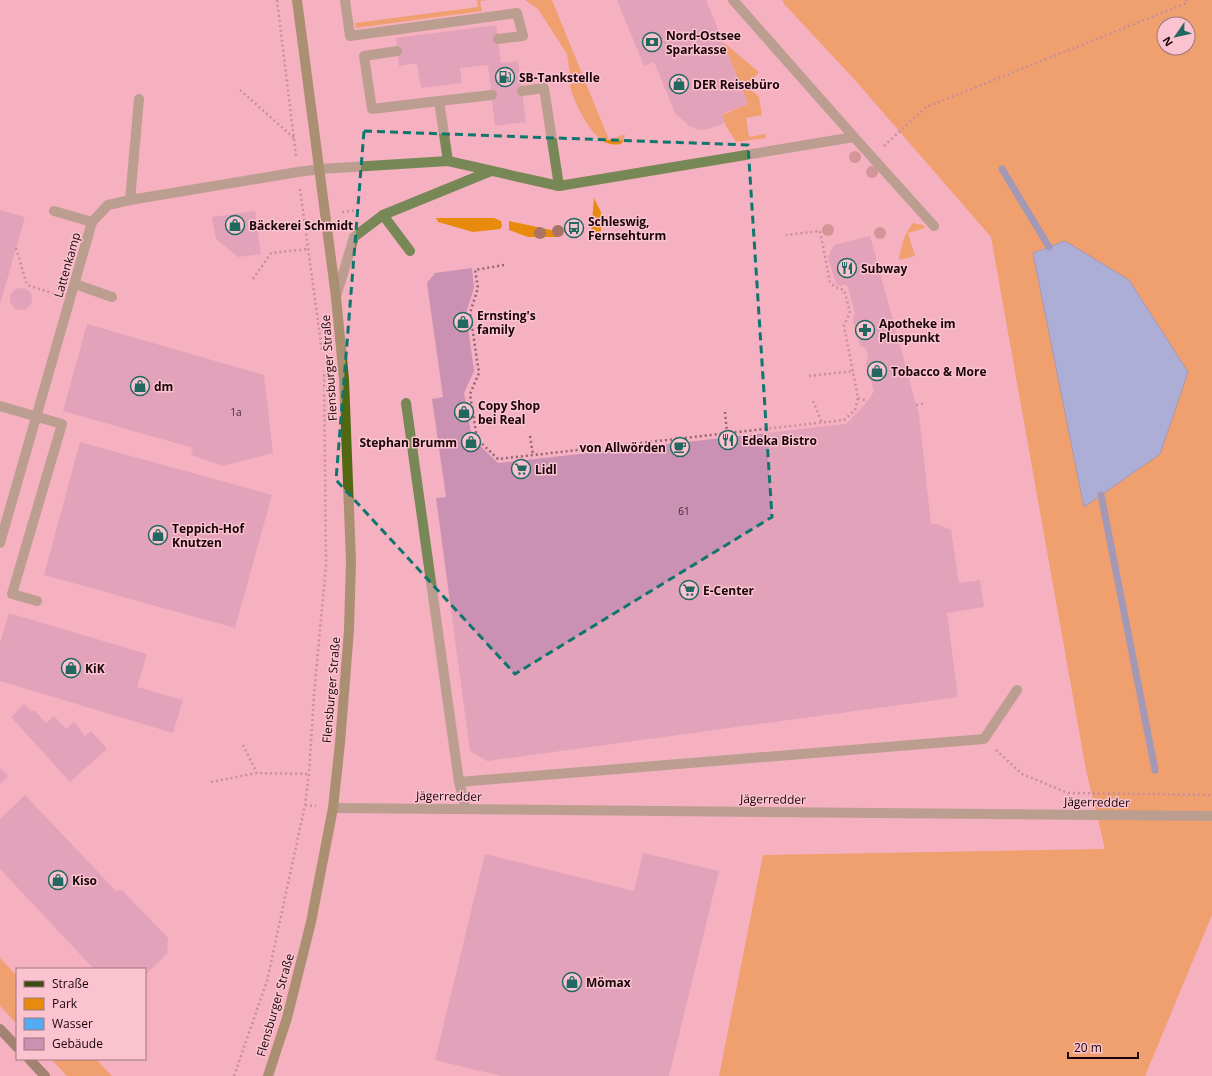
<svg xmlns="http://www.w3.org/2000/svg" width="1212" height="1076" font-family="'Open Sans',sans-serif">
	<rect width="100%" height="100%" fill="#f5b1c1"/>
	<path fill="#e88a0c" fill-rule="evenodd" d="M477,0H488L480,1L482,11L356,28L355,23L478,7Z
		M525,0H552L609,140L625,134L623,141L621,144C613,146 603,143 598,137C587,127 572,99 570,85L574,83L573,76H570L567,54L538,9Z
		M782,0H1212V915L1145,1076H719L763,855L1105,849L1086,770L991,237L854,79L785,5ZM1164,24H1188V48H1164ZM1065,241L1084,507L1033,253Z
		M723,42L759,72L747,86L759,97L762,115L746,118L749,137L765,134L766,138L736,142L726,126L722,115L748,104Z
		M594,198L601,212V231L595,234L591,233Z
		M436,218H494L501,221L502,226L500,229L473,232L438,222Z
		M509,221L561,232L559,237H528L509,230Z
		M913,223L923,225L925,228L908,233L915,256L899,260C900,249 905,232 913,223Z
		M0,958L17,976V1024L0,1006Z
		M51,1059H96L112,1076H67Z"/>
	<path fill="#53acef" stroke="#427aaa" d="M1065,241L1129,280L1188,372L1160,454L1084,507L1033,253Z"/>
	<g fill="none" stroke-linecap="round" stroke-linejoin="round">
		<path stroke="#427aaa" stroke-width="7" d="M1002,169L1049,247
			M1101,495L1155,770"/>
	</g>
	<path fill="#ca91b2" d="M617,0H706L748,104L722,114L725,123L709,129L698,130L689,126L675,113L654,62L644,66Z
		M496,25L501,63L518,61L526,122L495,126L488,65L460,68L462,83L421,88L417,63L399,66L396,38Z
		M0,210L25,217L1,301L0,302Z
		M255,211L261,254L238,257L216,239L212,217Z
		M870,236L919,415L931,524H937L951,530L959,583L980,580L984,607L947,613L958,697L487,761L470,751L436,498L446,497L432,399L443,397L427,283L435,273L472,268L474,288L466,313L474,371L464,393L472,438L498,463L846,424L868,401L874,391L866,364L868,358L866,349L860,346L853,319L855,313L848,287L845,284L841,286L836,284L828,257L834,245Z
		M10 299a11 11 0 1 1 22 0a11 11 0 1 1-22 0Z
		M87,324L264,375L273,453L223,466L191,455L193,448L63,411Z
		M80,442L272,495L235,628L44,575Z
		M9,613L147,654L137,687L183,700L173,733L0,681V643Z
		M24,704L32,712L34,710L46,723L54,716L66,729L74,722L85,736L91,731L107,749L70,782L11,717Z
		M0,768L8,776L0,784Z
		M25,795L116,891L122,890L168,938L167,954L145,975V969H94L0,869V819Z
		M643,853L719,871L669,1076H501L435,1060L485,854L634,891Z"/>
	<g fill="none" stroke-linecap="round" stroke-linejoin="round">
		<path stroke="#93646f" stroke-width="2.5" stroke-dasharray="2 3" stroke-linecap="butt" d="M277,0L296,156
			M240,90L294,138
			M884,146L926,107L1187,3L1186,0
			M300,189L322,351
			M342,212L361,210
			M16,248L27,285L55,294
			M504,265L475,270L478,288L470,313L479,373L470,394L477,439L498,459L844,420L855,410L858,398L844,326L850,312L844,290L835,287L830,282L820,231L786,235
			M253,279L271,253L308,249
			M809,376L854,371
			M858,398L868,401
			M813,401L822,423
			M916,405L926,403
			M725,412L727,433
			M530,436L533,455
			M243,745L257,773
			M996,750L1022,774L1068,793L1212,795
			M211,782L257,773L309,774
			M305,805L316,806
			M234,1076L267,981L305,805L309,774L314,695L326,565L324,371"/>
		<path stroke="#778756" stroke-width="10" d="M345,0L350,36L517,13L523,36L498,39
			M733,0L854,137
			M397,51L364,56L372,109L439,101L448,161
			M522,91L544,88L559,186L854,137L934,226
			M439,101L492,95
			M130,200L139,99
			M54,211L92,222
			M383,215L410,251
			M75,284L112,297
			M406,403L459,782
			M0,406L62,424L12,594L37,601
			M466,809L459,782L984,739L1017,690"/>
		<path stroke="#778756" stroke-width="10" d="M336,297L354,237L383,215L491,171
			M0,543L92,222L108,205L130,200L298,172L320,169L448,161L559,186
			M333,808L1212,816"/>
		<path stroke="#516711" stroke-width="10" d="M268,1076L287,1018L311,922L333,808L340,743L349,630L351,561L344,379L336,297L297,0"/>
		<path stroke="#3d4c13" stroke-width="10" d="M0,1029L17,1047
			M29,1059L45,1076"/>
	</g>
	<g fill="#a97465">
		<circle cx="855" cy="157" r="6"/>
		<circle cx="872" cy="172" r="6"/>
		<circle cx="828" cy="230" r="6"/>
		<circle cx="558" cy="231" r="6"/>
		<circle cx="540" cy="233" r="6"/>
		<circle cx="880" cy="233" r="6"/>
	</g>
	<path d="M0 0H1212V1076H0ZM364,131L748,145L772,517L515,674L336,480Z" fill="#f5b1c1" fill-opacity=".55" fill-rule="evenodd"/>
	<path fill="none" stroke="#0f766e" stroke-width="3" stroke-dasharray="8 5" stroke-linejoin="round" d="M364,131L748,145L772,517L515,674L336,480Z"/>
	<defs>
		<symbol id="bank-ring" viewBox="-11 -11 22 22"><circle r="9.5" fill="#fac3cf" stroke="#216960" stroke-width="1.5"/><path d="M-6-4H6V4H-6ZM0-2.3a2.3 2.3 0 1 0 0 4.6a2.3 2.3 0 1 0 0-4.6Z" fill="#216960"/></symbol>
		<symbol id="fuel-ring" viewBox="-11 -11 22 22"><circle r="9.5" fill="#fac3cf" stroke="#216960" stroke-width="1.5"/><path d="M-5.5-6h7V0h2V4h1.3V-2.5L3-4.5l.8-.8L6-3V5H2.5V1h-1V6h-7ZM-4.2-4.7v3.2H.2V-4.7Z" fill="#216960"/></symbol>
		<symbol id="shop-ring" viewBox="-11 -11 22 22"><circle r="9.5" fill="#fac3cf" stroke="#216960" stroke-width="1.5"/><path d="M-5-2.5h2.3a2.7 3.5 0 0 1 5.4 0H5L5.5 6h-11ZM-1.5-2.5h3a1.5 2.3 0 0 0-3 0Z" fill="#216960"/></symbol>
		<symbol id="bus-ring" viewBox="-11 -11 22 22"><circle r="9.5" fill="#fac3cf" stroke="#216960" stroke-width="1.5"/><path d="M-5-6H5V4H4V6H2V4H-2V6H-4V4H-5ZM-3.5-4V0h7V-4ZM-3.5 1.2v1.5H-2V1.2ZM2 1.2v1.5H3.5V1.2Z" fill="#216960"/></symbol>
		<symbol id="restaurant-ring" viewBox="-11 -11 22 22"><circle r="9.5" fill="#fac3cf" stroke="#216960" stroke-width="1.5"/><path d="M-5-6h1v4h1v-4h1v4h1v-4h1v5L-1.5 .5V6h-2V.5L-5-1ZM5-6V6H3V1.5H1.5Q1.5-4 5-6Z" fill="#216960"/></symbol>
		<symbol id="pharmacy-ring" viewBox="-11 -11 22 22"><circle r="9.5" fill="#fac3cf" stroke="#216960" stroke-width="1.5"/><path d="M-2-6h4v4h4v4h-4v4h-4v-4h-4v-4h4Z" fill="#216960"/></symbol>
		<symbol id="cafe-ring" viewBox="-11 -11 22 22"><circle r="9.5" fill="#fac3cf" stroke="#216960" stroke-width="1.5"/><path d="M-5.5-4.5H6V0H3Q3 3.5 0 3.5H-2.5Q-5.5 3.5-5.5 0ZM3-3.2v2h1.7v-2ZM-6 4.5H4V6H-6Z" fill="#216960"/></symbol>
		<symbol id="supermarket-ring" viewBox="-11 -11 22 22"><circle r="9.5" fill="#fac3cf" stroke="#216960" stroke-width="1.5"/><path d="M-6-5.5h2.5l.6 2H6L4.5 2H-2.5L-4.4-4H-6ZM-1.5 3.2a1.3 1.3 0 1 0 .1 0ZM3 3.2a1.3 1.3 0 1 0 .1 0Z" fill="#216960"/></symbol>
	</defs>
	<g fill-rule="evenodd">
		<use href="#bank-ring" x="641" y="31" width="22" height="22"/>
		<use href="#fuel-ring" x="494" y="66" width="22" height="22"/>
		<use href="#shop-ring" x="668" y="73" width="22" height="22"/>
		<use href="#shop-ring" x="224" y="214" width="22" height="22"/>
		<use href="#bus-ring" x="563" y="217" width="22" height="22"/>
		<use href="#restaurant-ring" x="836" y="257" width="22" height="22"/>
		<use href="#shop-ring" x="452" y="311" width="22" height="22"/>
		<use href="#pharmacy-ring" x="854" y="319" width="22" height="22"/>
		<use href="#shop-ring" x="866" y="360" width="22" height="22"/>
		<use href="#shop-ring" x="129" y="375" width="22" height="22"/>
		<use href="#shop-ring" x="453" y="401" width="22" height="22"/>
		<use href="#restaurant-ring" x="717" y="429" width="22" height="22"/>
		<use href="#shop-ring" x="460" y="431" width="22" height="22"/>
		<use href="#cafe-ring" x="669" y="436" width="22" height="22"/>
		<use href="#supermarket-ring" x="510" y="458" width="22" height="22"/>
		<use href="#shop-ring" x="147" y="524" width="22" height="22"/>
		<use href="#supermarket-ring" x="678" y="579" width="22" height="22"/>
		<use href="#shop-ring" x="60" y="657" width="22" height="22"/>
		<use href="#shop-ring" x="47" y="869" width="22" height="22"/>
		<use href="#shop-ring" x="561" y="971" width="22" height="22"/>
	</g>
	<g text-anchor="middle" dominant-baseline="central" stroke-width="3" stroke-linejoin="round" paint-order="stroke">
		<g font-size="10" fill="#452734">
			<text x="236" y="412">1a</text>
			<text x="684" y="511">61</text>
		</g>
		<g font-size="12" font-weight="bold" fill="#19040a" stroke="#fac3cf" text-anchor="start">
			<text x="666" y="35">Nord-Ostsee<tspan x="666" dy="14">Sparkasse</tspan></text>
			<text x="519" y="77">SB-Tankstelle</text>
			<text x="693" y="84">DER Reisebüro</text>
			<text x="588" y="221">Schleswig,<tspan x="588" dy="14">Fernsehturm</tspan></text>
			<text x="249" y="225">Bäckerei Schmidt</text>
			<text x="861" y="268">Subway</text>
			<text x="477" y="315">Ernsting's<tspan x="477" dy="14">family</tspan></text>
			<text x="879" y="323">Apotheke im<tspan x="879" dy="14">Pluspunkt</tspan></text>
			<text x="891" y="371">Tobacco &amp; More</text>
			<text x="154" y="386">dm</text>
			<text x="478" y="405">Copy Shop<tspan x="478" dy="14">bei Real</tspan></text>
			<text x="742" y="440">Edeka Bistro</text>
			<text x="457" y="442" text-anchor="end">Stephan Brumm</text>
			<text x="666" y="447" text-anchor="end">von Allwörden</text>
			<text x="535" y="469">Lidl</text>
			<text x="172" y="528">Teppich-Hof<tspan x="172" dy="14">Knutzen</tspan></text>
			<text x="703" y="590">E-Center</text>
			<text x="85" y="668">KiK</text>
			<text x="72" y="880">Kiso</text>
			<text x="586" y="982">Mömax</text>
		</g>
		<g font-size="12" fill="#19040a" stroke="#fac3cf">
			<text transform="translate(67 265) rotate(-74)">Lattenkamp</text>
			<text transform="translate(329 368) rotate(-94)">Flensburger Straße</text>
			<text transform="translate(331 690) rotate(-85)">Flensburger Straße</text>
			<text transform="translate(449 796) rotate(1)">Jägerredder</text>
			<text transform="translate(773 799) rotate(1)">Jägerredder</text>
			<text transform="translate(1097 802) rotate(1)">Jägerredder</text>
			<text transform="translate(275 1005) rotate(-74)">Flensburger Straße</text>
		</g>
	</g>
	<rect x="16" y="968" width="130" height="92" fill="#fac3cf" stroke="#a07780"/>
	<rect x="24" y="981" width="20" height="6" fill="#3d4c13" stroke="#a07780"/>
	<text x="52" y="988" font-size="12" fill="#19040a">Straße</text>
	<rect x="24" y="998" width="20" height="12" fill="#e88a0c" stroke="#a07780"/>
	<text x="52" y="1008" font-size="12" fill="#19040a">Park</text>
	<rect x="24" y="1018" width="20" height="12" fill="#53acef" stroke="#a07780"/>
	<text x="52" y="1028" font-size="12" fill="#19040a">Wasser</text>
	<rect x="24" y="1038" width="20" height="12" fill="#ca91b2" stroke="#a07780"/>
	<text x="52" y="1048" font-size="12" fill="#19040a">Gebäude</text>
	<g transform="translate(1176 36) rotate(236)"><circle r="19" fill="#fac3cf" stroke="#a07780"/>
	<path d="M0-3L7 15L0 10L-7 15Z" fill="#216960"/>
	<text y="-6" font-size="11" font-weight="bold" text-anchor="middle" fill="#19040a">N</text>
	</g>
	<path d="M1068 1052v6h70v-6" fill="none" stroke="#19040a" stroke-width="2"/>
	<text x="1074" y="1052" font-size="12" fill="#19040a" stroke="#fac3cf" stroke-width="3" paint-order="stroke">20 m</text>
</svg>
